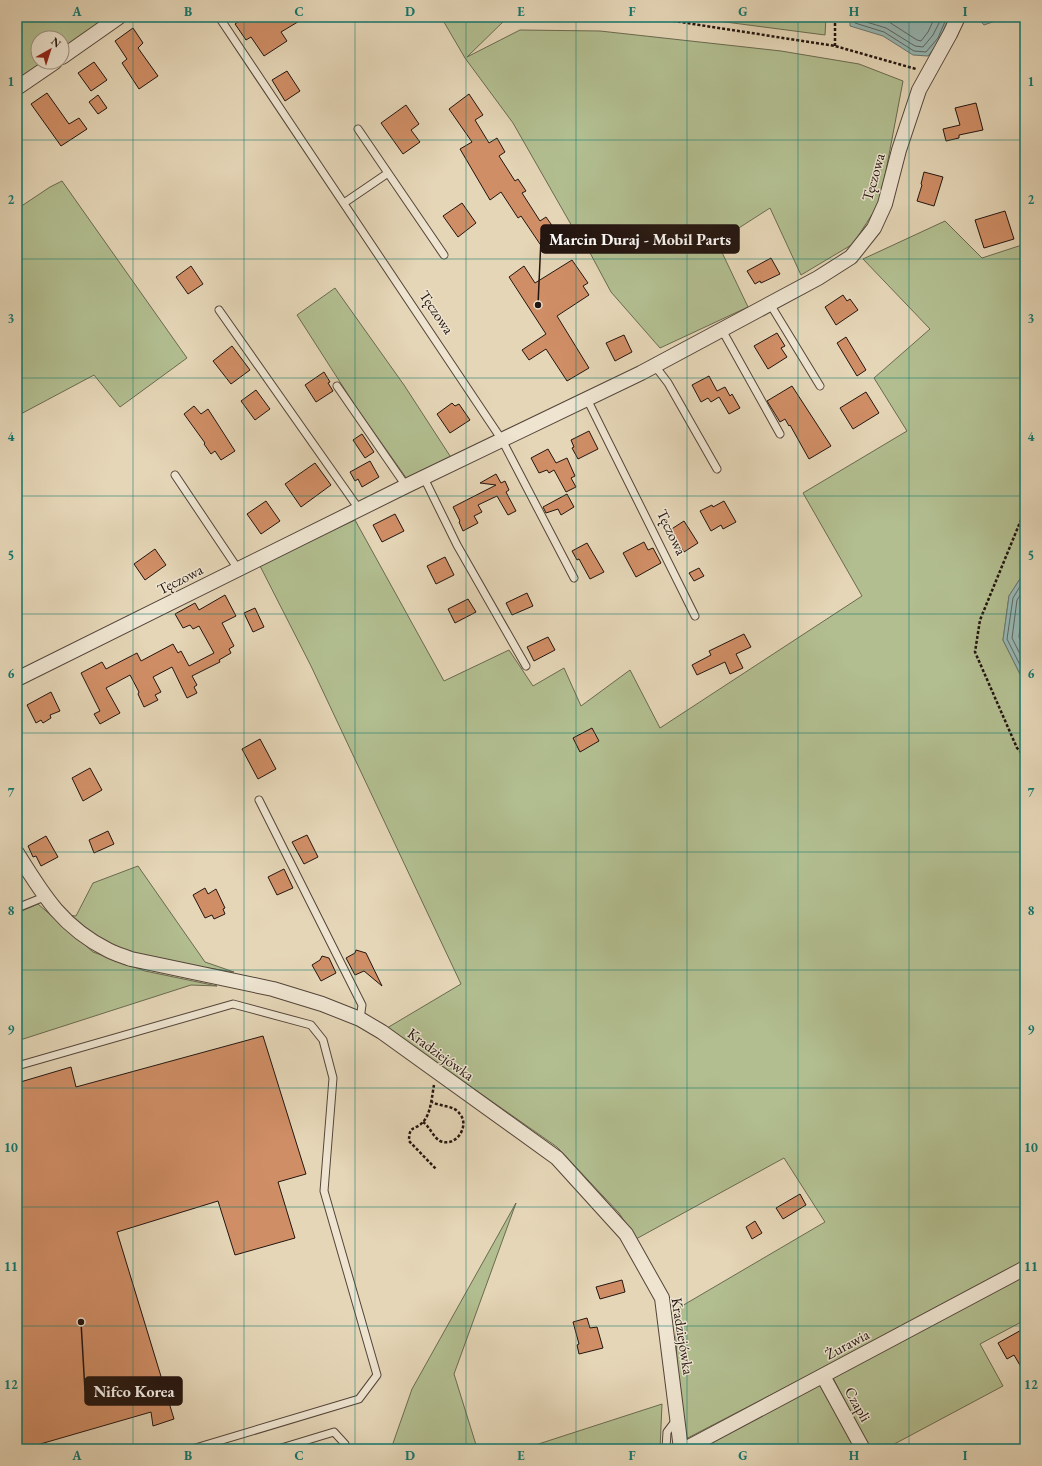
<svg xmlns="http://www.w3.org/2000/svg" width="1042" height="1466" font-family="'EB Garamond',serif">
	<rect width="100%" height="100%" fill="#e5d6b7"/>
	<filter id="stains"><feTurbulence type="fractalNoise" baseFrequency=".005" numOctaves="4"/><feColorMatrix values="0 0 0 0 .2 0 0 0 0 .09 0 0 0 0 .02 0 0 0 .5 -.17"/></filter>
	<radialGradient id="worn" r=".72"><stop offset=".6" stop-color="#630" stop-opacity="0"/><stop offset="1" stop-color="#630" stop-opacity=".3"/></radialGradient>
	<path fill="#b2be90" stroke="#6a6a50" d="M17,17H111L62,50V38H38V62H45L17,81Z
		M441,17H508L467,57L520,30L600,31L781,51L859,64L903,81L880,202L853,244L801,275L770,208L717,242L748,307L660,348L611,292L589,251L573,228L513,123L465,58Z
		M687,17H826L825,35Z
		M62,181L187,358L120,407L94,375L17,416V209L50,187Z
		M945,221L982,258L1025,244V571L1009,596L1003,640L1025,684V1263L680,1442L675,1310L825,1222L784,1158L636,1239L619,1213L557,1147L387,1028L461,984L311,666L259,564L355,520L444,681L509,650L533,686L564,668L581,706L630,670L660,728L862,596L803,493L907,431L874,378L930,329L863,259Z
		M335,288L404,385L452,459L407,479L356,407L297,315Z
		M138,866L205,962L234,972L149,959L101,941L66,915L76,916L93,883Z
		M38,904L93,952L145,971L217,986L191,985L17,1041V913Z
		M516,1203L454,1374L477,1448L483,1449H391L412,1389Z
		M1025,1275V1320L980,1344L1003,1386L885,1449H870L832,1376Z
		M820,1385L856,1449H700Z
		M662,1404L660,1449H523Z"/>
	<path fill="#97b8b5" stroke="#697773" d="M850,17H952L941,40L928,56L913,55L883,36L850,26Z
		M977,17H1002L998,20L984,25Z
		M1025,571V684L1003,640L1009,596Z"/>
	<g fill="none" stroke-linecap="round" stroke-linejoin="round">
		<path stroke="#5d6662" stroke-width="1" d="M854,17L855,23L884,32L914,51L926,52L938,38L947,17
			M859,17L860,20L886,28L915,46L923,47L933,35L942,17
			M872,17L889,22L917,40L921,41L928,32L935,17
			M1025,578L1013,598L1007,639L1025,675
			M1025,588L1017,600L1012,638L1025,664
			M1025,599L1023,602L1019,637L1025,650"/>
	</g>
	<path fill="#d08e66" stroke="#231510" d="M245,17H306L281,32L287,41L264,56L251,37L246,40L235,24Z
		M133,28L143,43L138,48L158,76L139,89L122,63L127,59L115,41Z
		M94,62L107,80L91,91L78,73Z
		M287,71L300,91L285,101L272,80Z
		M47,93L69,124L79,118L87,129L61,146L31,104Z
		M469,94L483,115L475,120L489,143L497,138L505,152L499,156L515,181L518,179L526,191L522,193L540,221L546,217L561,238L544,250L521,216L518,218L501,192L490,200L460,149L472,142L449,109Z
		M98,95L107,108L98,114L89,102Z
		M976,103L983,130L959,135V138L946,141L943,129L960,125L955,108Z
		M406,105L419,124L411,130L420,142L403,154L381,123Z
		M924,172L943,177L934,206L917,201L922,185L921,184Z
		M462,203L476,223L458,237L443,216Z
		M1005,211L1014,239L984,248L975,220Z
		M771,258L780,274L761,283L760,281L755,284L747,271Z
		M572,260L588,283L583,286L589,295L557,316L589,368L567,381L546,349L529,360L522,350L546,334L509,277L524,266L535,283Z
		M191,266L203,284L188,294L176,277Z
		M843,295L847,301L850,299L858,310L836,325L825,307Z
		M777,333L785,346L781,348L787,357L768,369L754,346Z
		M624,335L632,352L615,361L606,343Z
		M846,337L866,370L857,376L837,343Z
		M232,346L250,370L231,384L213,361Z
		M324,372L330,382L328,383L333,391L316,402L305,385Z
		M709,376L717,391L725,387L730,396L732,394L740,408L729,414L719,397L711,402L708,398L701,402L692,385Z
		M792,386L831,446L809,459L790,425L789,426L785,419L780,422L767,401Z
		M256,390L270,409L255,420L241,401Z
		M866,392L879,413L853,429L840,408Z
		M452,403L455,406L459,404L470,420L450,433L437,414Z
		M194,406L201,414L208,409L235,451L221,460L215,451L211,454L204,444L205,443L184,414Z
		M589,431L598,449L578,459L572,448L574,447L571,440Z
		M362,434L374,452L365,458L353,440Z
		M548,449L556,463L567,458L575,476L571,478L576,487L566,492L554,470L549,473L547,470L539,473L531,458Z
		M370,461L379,477L362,487L358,479L355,481L350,472Z
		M315,463L331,485L301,507L285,484Z
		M496,474L501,483L505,481L509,490L506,492L516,511L508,515L497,496L478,505L482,512L474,516L478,523L463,531L459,522L460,521L453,507L496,485L480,483Z
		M567,494L574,507L561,515L558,509L546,513L543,507Z
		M266,501L280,521L261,534L247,514Z
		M724,501L736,522L723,529L721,525L711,531L700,511L712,505L713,507Z
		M395,514L404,531L382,542L373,525Z
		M684,521L698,543L684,552L670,530Z
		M644,542L648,550L653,548L661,563L636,577L623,553Z
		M587,543L604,572L590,579L579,559L577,560L572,551Z
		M155,549L166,565L145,580L134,564Z
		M445,557L454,575L436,584L427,566Z
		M699,568L704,576L694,581L689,573Z
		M527,593L533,606L512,615L506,603Z
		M225,595L236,616L222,623L234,646L229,649L231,653L219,660L220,662L192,676L197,685L194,687L197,693L187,698L172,667L153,677L161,692L155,695L158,700L144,707L138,694L139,692L130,675L106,688L120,713L100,724L94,714L100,711L81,673L102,662L106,669L137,653L141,661L173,644L178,653L181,651L189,666L214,653L199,626L193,629L190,625L183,628L175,614L195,603L199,610Z
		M468,599L476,612L455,623L448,609Z
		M255,608L264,627L253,632L244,613Z
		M744,634L751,647L736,654L743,668L730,674L725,662L697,675L692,665L711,655L709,651Z
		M548,637L555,650L534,661L527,647Z
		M51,692L60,711L50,715L51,718L43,723L41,720L36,723L27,705Z
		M592,728L599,741L580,752L573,738Z
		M260,739L276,769L258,779L242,749Z
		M90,768L102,790L83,801L72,778Z
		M108,831L114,844L94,853L89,840Z
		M307,835L318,857L304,864L292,842Z
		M46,836L58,857L41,866L36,856L33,857L28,846Z
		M284,869L293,888L277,895L268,877Z
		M205,888L208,894L216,889L225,908L223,909L225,914L214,919L212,915L205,918L193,895Z
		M356,950L366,953L382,986L364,971L355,975L346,958L355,953Z
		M322,956L329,958L336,973L321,981L312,965L320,960Z
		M263,1036L306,1174L278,1182L295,1238L235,1255L218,1201L117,1232L174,1419L153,1426L151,1412L23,1449H17V1083L71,1067L76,1087Z
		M800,1194L806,1205L783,1219L776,1208Z
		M755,1221L762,1233L752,1239L746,1227Z
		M622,1280L625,1292L600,1299L596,1287Z
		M587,1318L590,1328L597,1327L603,1348L579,1354L577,1345L579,1344L573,1322Z
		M1025,1328V1374L1014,1355L1007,1359L998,1343Z"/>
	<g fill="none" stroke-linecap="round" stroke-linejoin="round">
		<defs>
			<path id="service" d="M219,17L502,440L574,578
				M388,173L444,255
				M344,203L388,173L358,129
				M770,304L820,386
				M219,310L359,509
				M722,330L780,434
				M655,366L668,383L717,469
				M337,386L406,486
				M587,399L695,616
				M175,475L238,569
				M424,478L457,545L526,666
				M259,800L362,1005L360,1019
				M17,908L44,897
				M17,1066L233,1004L311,1025L323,1040L333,1078L324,1191L377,1375L359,1399L192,1449
				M278,1449L334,1432L345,1444L346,1449
				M666,1449L667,1432L676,1420"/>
			<path id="minor" d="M62,57L119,17
				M17,88L55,62
				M17,679L406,486L641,373L818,278L851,257L874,228L885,204L899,150L919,90L950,34L958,17
				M17,853C43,895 62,927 108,950C115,954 124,956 131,959L273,989L322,1004L360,1019L382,1032L557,1158L626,1234L662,1298L681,1449
				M823,1376L863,1449
				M685,1449L1025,1268"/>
		</defs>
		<use href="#service" stroke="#54453a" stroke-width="9"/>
		<use href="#minor" stroke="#54453a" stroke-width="16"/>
		<path stroke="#231510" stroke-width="2.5" stroke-dasharray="3 2" stroke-linecap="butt" d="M578,17H648L835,46L916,69
			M835,46V17
			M1025,510L980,620L975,652L1017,748L1025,757
			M434,1085C432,1095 431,1114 423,1122C415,1131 409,1124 409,1141L436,1169
			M423,1122C430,1127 433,1137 440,1141C456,1148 470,1126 460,1114C454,1105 441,1107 432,1102"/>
		<use href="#service" stroke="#eee4d0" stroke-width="7"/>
		<use href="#minor" stroke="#eee4d0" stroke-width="14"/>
	</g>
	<path fill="none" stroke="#0f766e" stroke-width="1" stroke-opacity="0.55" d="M133,17V1449M244,17V1449M355,17V1449M466,17V1449M576,17V1449M687,17V1449M798,17V1449M909,17V1449M17,140H1025M17,259H1025M17,378H1025M17,496H1025M17,614H1025M17,733H1025M17,852H1025M17,970H1025M17,1088H1025M17,1207H1025M17,1326H1025"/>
	<g text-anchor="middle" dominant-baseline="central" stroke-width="3" stroke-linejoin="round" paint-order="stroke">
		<g font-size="15" fill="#231510" stroke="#eee4d0">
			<text transform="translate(873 177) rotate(-74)">Tęczowa</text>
			<text transform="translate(437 312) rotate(56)">Tęczowa</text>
			<text transform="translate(672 532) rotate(64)">Tęczowa</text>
			<text transform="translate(180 579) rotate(-27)">Tęczowa</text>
			<text transform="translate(441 1054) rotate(36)">Kradziejówka</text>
			<text transform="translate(683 1336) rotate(81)">Kradziejówka</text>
			<text transform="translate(847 1344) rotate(-28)">Żurawia</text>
			<text transform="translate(858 1404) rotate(61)">Czapli</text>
		</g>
	</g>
	<path fill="none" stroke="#231510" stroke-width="1.5" d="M538 305L541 239M81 1322L85 1391"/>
	<g fill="#231510" stroke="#eee4d0" stroke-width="1.5">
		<circle cx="538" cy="305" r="4"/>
		<circle cx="81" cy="1322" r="4"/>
	</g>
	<g fill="#231510" stroke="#231510" stroke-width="1.5">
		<rect x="541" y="225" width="198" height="28" rx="4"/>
		<rect x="85" y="1377" width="97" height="28" rx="4"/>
	</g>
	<g font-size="16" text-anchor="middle" font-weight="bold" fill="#fff">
		<text x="640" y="245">Marcin Duraj - Mobil Parts</text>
		<text x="134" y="1397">Nifco Korea</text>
	</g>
	<rect width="1042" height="1466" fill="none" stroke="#e5d6b7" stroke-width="44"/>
	<g transform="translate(50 50) rotate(39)"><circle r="19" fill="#eee4d0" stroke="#9d9183"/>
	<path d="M0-3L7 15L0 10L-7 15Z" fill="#8f2418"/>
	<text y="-6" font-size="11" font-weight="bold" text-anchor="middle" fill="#231510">N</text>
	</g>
	<rect x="22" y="22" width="998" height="1422" fill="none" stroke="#0f766e" stroke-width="1.5"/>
	<g font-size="13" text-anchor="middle" font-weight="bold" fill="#0f766e">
		<text x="77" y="16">A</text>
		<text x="188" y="16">B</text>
		<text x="299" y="16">C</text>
		<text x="410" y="16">D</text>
		<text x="521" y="16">E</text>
		<text x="632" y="16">F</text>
		<text x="743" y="16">G</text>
		<text x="854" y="16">H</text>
		<text x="965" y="16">I</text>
		<text x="11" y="86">1</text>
		<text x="1031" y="86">1</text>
		<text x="11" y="204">2</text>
		<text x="1031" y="204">2</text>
		<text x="11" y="323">3</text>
		<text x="1031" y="323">3</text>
		<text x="11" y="441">4</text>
		<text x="1031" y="441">4</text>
		<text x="11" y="560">5</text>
		<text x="1031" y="560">5</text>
		<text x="11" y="678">6</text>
		<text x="1031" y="678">6</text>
		<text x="11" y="797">7</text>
		<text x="1031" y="797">7</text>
		<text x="11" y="915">8</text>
		<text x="1031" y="915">8</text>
		<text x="11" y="1034">9</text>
		<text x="1031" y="1034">9</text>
		<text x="11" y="1152">10</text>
		<text x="1031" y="1152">10</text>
		<text x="11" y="1271">11</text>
		<text x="1031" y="1271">11</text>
		<text x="11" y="1389">12</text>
		<text x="1031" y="1389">12</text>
		<text x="77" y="1460">A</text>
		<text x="188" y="1460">B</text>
		<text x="299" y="1460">C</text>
		<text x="410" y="1460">D</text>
		<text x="521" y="1460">E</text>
		<text x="632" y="1460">F</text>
		<text x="743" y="1460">G</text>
		<text x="854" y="1460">H</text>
		<text x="965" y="1460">I</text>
	</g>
	<rect width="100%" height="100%" filter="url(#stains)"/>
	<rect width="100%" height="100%" fill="url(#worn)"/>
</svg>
